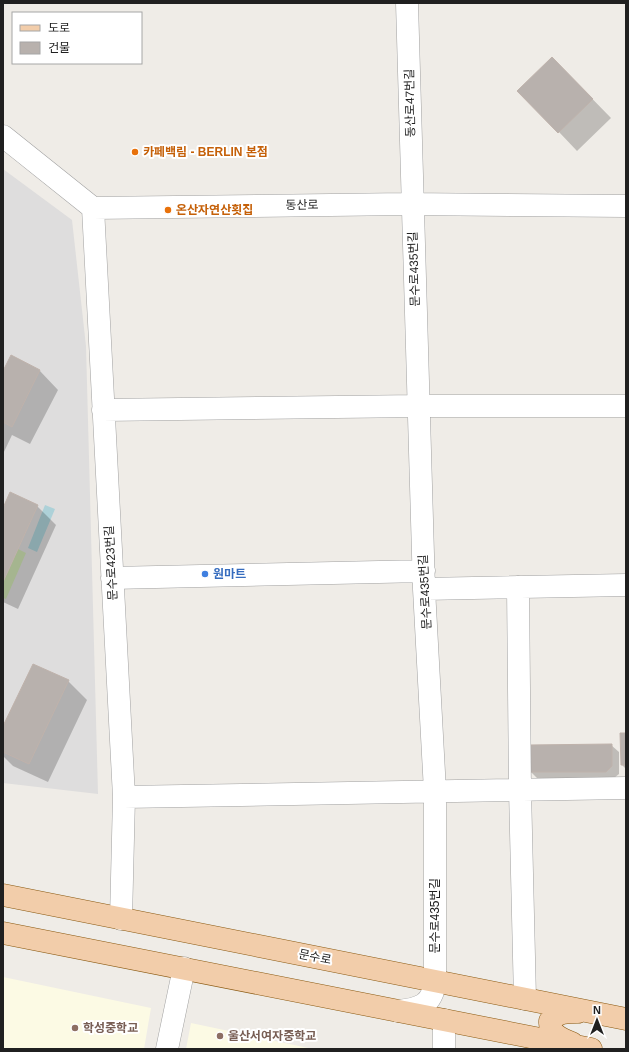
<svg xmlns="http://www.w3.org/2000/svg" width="629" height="1052" font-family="Arial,'Noto Sans KR',sans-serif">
	<rect width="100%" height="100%" fill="#efece7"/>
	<path fill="#dedddd" d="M3,169L72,220L86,346L98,794L3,783Z"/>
	<path fill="#fcfae4" d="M3,977L151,1008L144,1049H3Z
		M191,1023L313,1049H186Z"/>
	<path fill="#cfe3b3" d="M18,549L26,553L6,599L3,598V582Z"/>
	<path fill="#add1d8" d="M45,505L55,509L37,552L28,548Z"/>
	<path fill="#0003" d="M571,77L611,118L577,151L559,132Z
		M11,357L40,371L58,390L30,444L12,435L3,454V373Z
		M37,506L56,525L18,609L3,602V510Z
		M34,665L68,681L87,700L48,782L13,766L3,756V729Z
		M626,734V769L622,765Z
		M611,745L619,752V774L614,778L538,779L531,772L530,746Z"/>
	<path fill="#b8b1ad" stroke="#bfb2ab" d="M552,57L593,99L558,133L517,91Z
		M11,355L40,370L12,427L3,422V371Z
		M10,492L38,505L3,582V508Z
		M33,664L69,680L29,764L3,752V726Z
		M620,733H626V765H621Z
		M612,744V766L606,772H530L529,745Z"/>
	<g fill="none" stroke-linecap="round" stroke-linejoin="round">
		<defs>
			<path id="minor" d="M3,136L93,208L406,204L626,206
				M93,208L124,797L121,919
				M103,410L419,406H626
				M112,578L424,571
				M518,587L520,790L525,999
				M424,589L626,585
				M124,797L626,788
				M398,1011C419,1009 433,1005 435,981V791L424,589L407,3
				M444,1020V1049
				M167,1049L184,968"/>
			<path id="major" d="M3,895L626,1019
				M3,933L591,1049
				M572,1043C561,1039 549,1034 550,1021C557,1012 567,1012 578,1012"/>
		</defs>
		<use href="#minor" stroke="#a1a1a1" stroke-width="23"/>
		<use href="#major" stroke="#8a5911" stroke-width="23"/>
		<use href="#minor" stroke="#fff" stroke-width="22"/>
		<use href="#major" stroke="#f2cdaa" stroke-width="22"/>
	</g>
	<g fill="#e8710a" stroke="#fff" stroke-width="1.5">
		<circle cx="135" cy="152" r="4"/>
		<circle cx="168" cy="210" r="4"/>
	</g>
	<circle fill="#3f7fe0" stroke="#fff" stroke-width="1.5" cx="205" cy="574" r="4"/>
	<g fill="#8d6e63" stroke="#fff" stroke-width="1.5">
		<circle cx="75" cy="1028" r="4"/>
		<circle cx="220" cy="1036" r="4"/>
	</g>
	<g text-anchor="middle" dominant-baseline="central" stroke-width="4" stroke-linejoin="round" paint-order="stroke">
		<g font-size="12" fill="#202020" stroke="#fff">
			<text transform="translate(410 103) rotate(-91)">동산로47번길</text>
			<text transform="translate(302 205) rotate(-1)">동산로</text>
			<text transform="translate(414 269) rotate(-92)">문수로435번길</text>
			<text transform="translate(111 563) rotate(-93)">문수로423번길</text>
			<text transform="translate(425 592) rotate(-93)">문수로435번길</text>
			<text transform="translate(435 916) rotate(-90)">문수로435번길</text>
			<text transform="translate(315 957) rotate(11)">문수로</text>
		</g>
		<g font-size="12" font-weight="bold" fill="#c56008" stroke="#fff" text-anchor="start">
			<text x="143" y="152">카페백림 - BERLIN 본점</text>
			<text x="176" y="210">온산자연산횟집</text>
		</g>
		<g font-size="12" font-weight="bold" fill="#366cbe" stroke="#fff" text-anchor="start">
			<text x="213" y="574">원마트</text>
		</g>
		<g font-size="12" font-weight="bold" fill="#785e54" stroke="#fff" text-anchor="start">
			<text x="83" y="1028">학성중학교</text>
			<text x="228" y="1036">울산서여자중학교</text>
		</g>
	</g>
	<rect width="629" height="1052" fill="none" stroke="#202020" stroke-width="8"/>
	<rect x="12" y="12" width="130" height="52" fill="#ffffff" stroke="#a6a6a6"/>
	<rect x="20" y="25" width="20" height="6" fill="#f2cdaa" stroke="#a6a6a6"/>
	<text x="48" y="32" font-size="12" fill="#202020">도로</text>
	<rect x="20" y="42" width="20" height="12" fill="#b8b1ad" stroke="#a6a6a6"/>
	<text x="48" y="52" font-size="12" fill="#202020">건물</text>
	<g transform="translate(597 1020)" stroke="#ffffff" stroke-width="3" paint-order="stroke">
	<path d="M0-3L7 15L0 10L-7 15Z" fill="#202020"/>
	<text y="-6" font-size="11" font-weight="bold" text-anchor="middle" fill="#202020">N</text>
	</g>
</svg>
